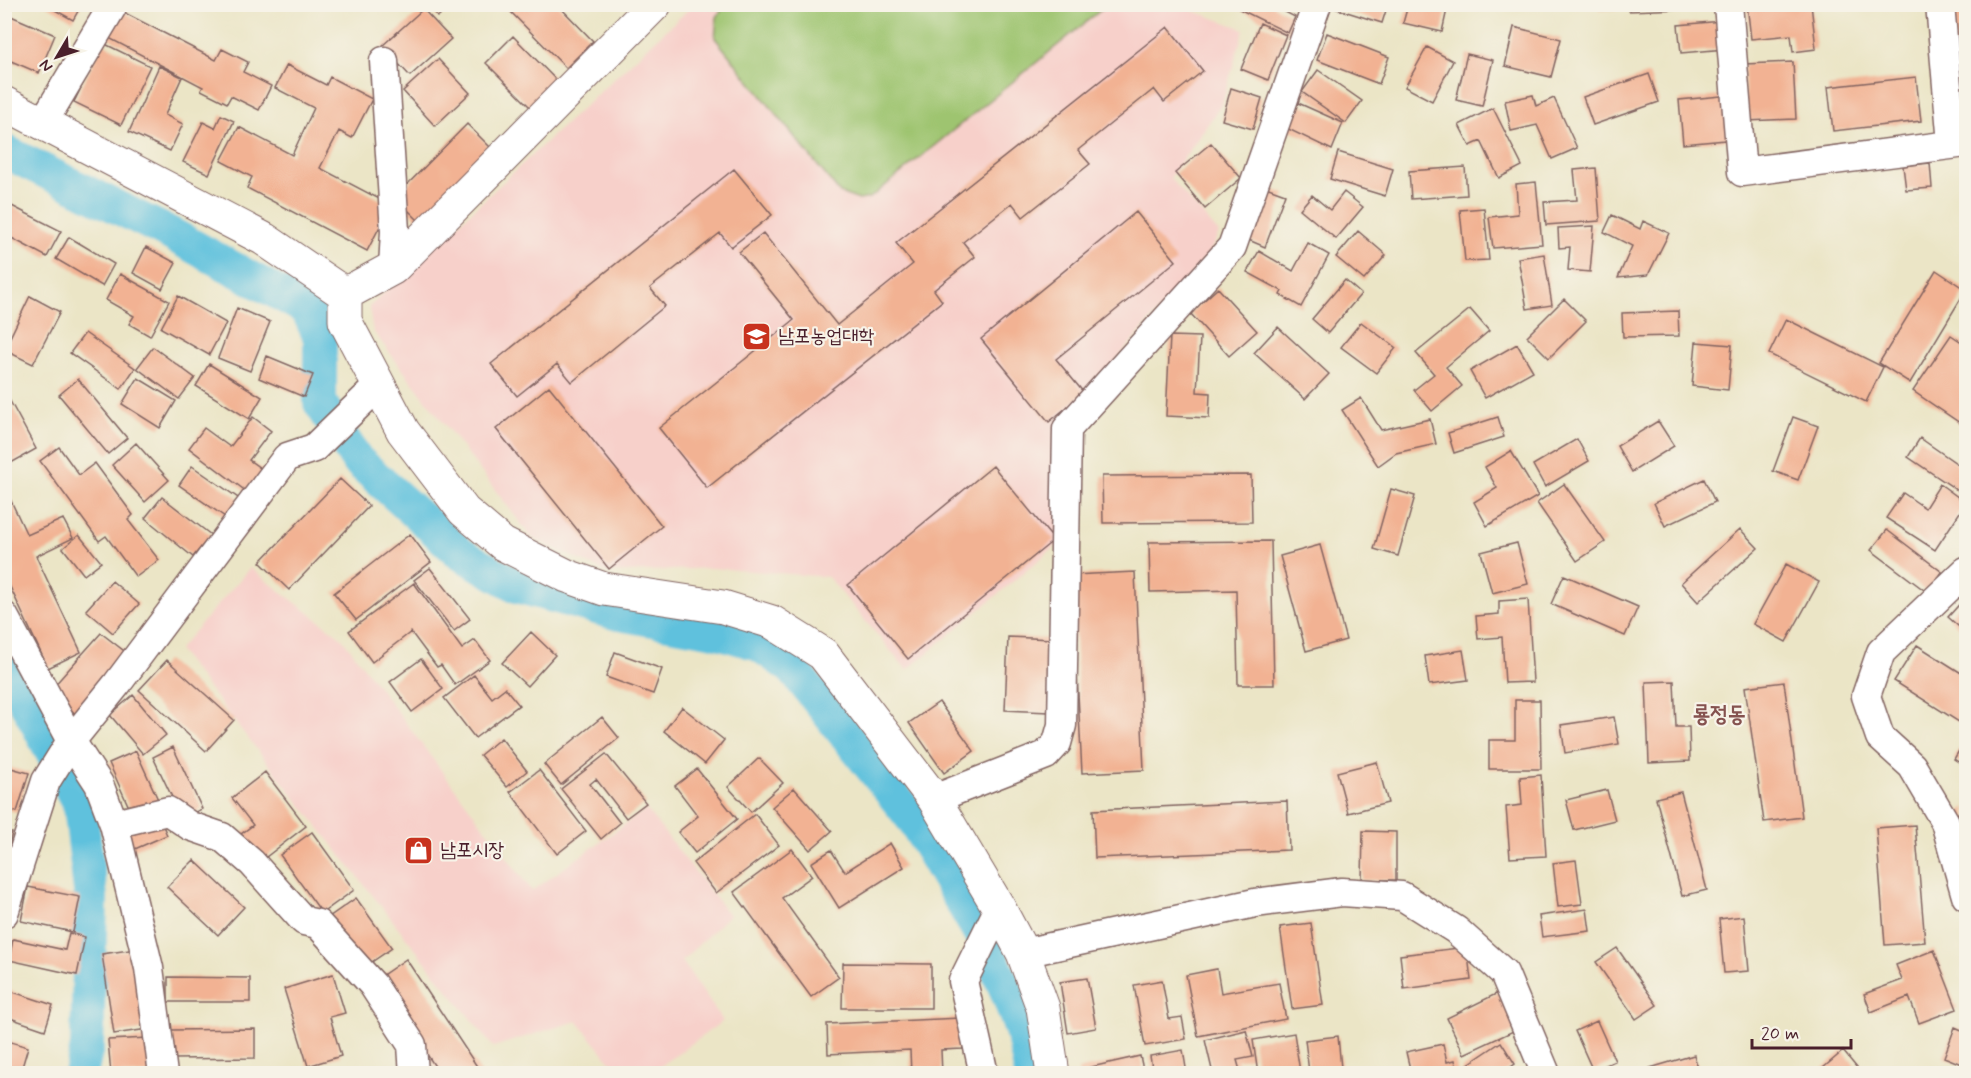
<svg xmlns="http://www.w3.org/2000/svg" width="1971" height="1078" font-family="Mynerve,'Poor Story',sans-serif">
	<rect width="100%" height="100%" fill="#f7f3e8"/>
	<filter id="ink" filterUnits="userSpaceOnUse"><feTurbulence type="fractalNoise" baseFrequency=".0167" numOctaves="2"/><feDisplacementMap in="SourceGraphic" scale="12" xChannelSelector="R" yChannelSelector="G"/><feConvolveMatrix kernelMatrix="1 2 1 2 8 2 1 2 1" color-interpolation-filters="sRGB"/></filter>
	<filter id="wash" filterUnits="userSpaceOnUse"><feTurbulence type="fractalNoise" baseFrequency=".008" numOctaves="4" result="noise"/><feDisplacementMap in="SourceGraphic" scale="24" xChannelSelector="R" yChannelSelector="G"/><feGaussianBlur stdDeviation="1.35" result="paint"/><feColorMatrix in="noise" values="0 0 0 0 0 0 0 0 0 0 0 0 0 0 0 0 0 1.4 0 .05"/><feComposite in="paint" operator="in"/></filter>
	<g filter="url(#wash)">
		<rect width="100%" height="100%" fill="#ebe5c6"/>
		<path fill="#f7d0ca" d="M1174,4L1244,29L1222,104L1170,178L1219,233L1210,252L1055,430L1058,544L907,670L828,577L712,568L608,573L532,538L373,331L369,307L693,5Z
			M250,568L342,638L532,891L646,809L729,915L682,961L723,1021L651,1073H620L577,1021L493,1047L178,650Z"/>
		<path fill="#9ec46f" stroke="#74724d" stroke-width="1.5" d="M726,4H1107V5L870,198L859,200L840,193L715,38L717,17Z"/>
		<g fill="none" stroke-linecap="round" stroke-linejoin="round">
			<path stroke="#5fc1dd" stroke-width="34" d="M4,151L171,234L307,309L320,338V403L357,460L461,554L517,586L619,614L715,631L758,644L792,668L914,821L982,937L1007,992L1023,1036L1031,1074
				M4,661L80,806L91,898L87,1047L81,1074"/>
		</g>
		<g id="blocks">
			<path fill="#f2b293" d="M44,4H82L73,20Z
				M428,4H455L437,17Z
				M503,4H557L593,41L566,68Z
				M1242,4H1270L1295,17L1288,33L1239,9Z
				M1332,4H1388L1382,23L1331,7Z
				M1599,4H1624V9L1599,10Z
				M1629,4H1682V9L1629,11Z
				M1747,4H1811L1816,49L1793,52L1791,35L1751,39Z
				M1946,4H1966V61L1950,62Z
				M1408,5H1448L1442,32L1403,23Z
				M423,9L451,39L410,76L382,46Z
				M121,11L216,60L222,49L248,62L243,72L271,86L259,110L231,96L227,103L201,90L203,87L107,37Z
				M4,13L55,35L39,73L4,58Z
				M1722,21L1725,49L1681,53L1678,25Z
				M1260,23L1286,35L1268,80L1241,69Z
				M1168,27L1203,71L1164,102L1154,89L1078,150L1090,164L1023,217L1012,203L963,242L975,257L934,290L942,301L707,488L659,428L794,320L739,252L763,233L837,325L913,264L896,243Z
				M1514,27L1561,39L1551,77L1505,66Z
				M1327,33L1389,57L1379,84L1317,60Z
				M513,36L557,81L531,108L486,63Z
				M103,43L150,66L121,125L74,102Z
				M1427,47L1453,61L1432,101L1405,87Z
				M1467,54L1493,60L1482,106L1456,100Z
				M438,59L470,93L435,126L403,91Z
				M1793,62L1796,119L1746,121L1744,64Z
				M287,65L326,85L330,77L372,99L352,138L339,131L320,168L391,205L367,251L247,188L252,177L221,161L239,127L292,155L314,108L275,88Z
				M1966,65V134H1960L1954,66Z
				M159,66L182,77L165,115L183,124L170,151L129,132Z
				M1318,70L1362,101L1346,123L1302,92Z
				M1649,74L1659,102L1593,125L1583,97Z
				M1916,77L1921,121L1833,131L1828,87Z
				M1231,88L1262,98L1253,129L1222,120Z
				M1533,95L1536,106L1554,98L1577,148L1552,159L1537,125L1511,131L1505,101Z
				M1732,95L1736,139L1683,144L1679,100Z
				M1296,102L1343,123L1332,150L1284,127Z
				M1493,108L1522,166L1499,178L1481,141L1470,146L1459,125Z
				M221,115L234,121L209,174L183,162L203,122L215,128Z
				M467,124L492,149L420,222L395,197Z
				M1211,143L1241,178L1205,209L1175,173Z
				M1338,152L1393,169L1385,196L1330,179Z
				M1930,163L1932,188L1906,190L1903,166Z
				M1465,167L1467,195L1411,199L1409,171Z
				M1596,168L1600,221L1546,225L1544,202L1577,200L1574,170Z
				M734,169L772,215L731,247L720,233L650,288L665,306L572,382L557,364L517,396L491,364Z
				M1536,182L1542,244L1493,248L1489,217L1518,214L1516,184Z
				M1263,186L1285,194L1265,247L1244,238Z
				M1344,192L1363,207L1336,239L1300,209L1312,195L1330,210Z
				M4,202L61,231L47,257L4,234Z
				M1484,208L1489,260L1465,261L1460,210Z
				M1136,212L1176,261L1056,359L1084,393L1049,422L981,339Z
				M1612,215L1640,229L1643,221L1669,233L1648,275L1618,278L1632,246L1604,232Z
				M1594,226L1590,272L1568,270L1570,247L1559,248L1558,228Z
				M1358,231L1386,255L1364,280L1336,257Z
				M69,237L114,264L102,286L56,259Z
				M1308,243L1329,255L1301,307L1280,295L1282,291L1247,272L1259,251L1293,271Z
				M146,247L176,263L162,289L133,273Z
				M1544,254L1552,305L1527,309L1518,258Z
				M1936,270L1966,290L1910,383L1879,363Z
				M120,274L169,301L150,336L129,324L134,316L106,300Z
				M1345,280L1361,294L1328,333L1312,319Z
				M1218,288L1257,331L1229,356L1190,313Z
				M30,296L60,312L33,364L4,350Z
				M178,296L226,323L209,355L161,328Z
				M1564,299L1586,321L1549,358L1527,336Z
				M237,308L270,322L250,371L218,358Z
				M1470,309L1489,331L1446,367L1462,386L1432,411L1414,390L1434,374L1416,353Z
				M1678,311L1679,336L1623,337L1622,313Z
				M1786,319L1883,367L1866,402L1769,354Z
				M1361,322L1396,348L1376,373L1341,347Z
				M1278,327L1329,374L1305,399L1254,353Z
				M85,333L135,368L121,389L70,353Z
				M1951,335L1966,345V427L1913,391Z
				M1170,336L1200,337L1197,392L1210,393L1209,418L1166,416Z
				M1696,342L1732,345L1728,390L1692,386Z
				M1517,344L1533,371L1485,398L1470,371Z
				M153,347L195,378L179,399L137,368Z
				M267,356L313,375L304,397L259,378Z
				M209,364L262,397L249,419L196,386Z
				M138,378L176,401L160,428L122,404Z
				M78,379L127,438L108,454L59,395Z
				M549,386L662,526L609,569L496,429Z
				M4,390L36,449L11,463L4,451Z
				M1361,398L1381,430L1430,419L1436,444L1396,453L1378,466L1342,410Z
				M253,417L271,431L249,460L267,473L251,495L189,448L204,428L230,447Z
				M1498,417L1504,437L1454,453L1448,433Z
				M1793,417L1818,426L1798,480L1773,471Z
				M1658,421L1674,446L1632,472L1617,446Z
				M1920,438L1966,470V496L1908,457Z
				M1577,439L1589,461L1545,487L1533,465Z
				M136,443L169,480L145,502L112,465Z
				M59,447L79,475L95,463L133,515L128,520L159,560L136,577L106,536L99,541L40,461Z
				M1511,451L1538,496L1487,526L1474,502L1497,488L1485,467Z
				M192,466L241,500L228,519L179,485Z
				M993,466L1054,540L908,659L848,585Z
				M1251,475L1252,522L1103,523L1102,476Z
				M340,479L369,506L289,590L260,562Z
				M1704,479L1715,502L1665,526L1654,503Z
				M1564,484L1605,542L1577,561L1537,503Z
				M1940,484L1966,503L1935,550L1886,518L1903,493L1925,508Z
				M5,488L27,535L63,519L73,538L36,556L81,652L48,668L5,576Z
				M1391,489L1415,496L1398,556L1374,549Z
				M162,497L211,535L193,557L145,518Z
				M1740,529L1758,548L1698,602L1681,583Z
				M1887,530L1942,572L1928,593L1871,550Z
				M410,534L431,562L356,620L334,593Z
				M79,535L101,562L84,575L63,548Z
				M1271,541L1274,685H1238L1236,590L1150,592L1149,542Z
				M1517,543L1528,584L1492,593L1481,552Z
				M1320,545L1346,640L1306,651L1280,556Z
				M1786,564L1819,582L1786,642L1753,624Z
				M430,568L470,619L454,631L414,580Z
				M1135,572L1144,770L1082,773L1072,575Z
				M1564,575L1638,607L1625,636L1551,604Z
				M112,581L139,604L113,633L86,610Z
				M414,583L462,649L475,640L490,660L455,685L441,665L437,667L411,632L372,662L349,631Z
				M1966,597V633L1948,617Z
				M1528,599L1533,682L1505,683L1502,637L1478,639L1476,616L1499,614V601Z
				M531,632L555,655L527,686L502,663Z
				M101,633L128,654L79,719L53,687Z
				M1008,637L1052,639L1049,712L1005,710Z
				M1917,645L1966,676V716L1962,724L1894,681Z
				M1463,650L1468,680L1429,685L1425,656Z
				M615,652L662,669L653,694L606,677Z
				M421,659L443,689L412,712L390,682Z
				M167,660L234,720L206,751L139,690Z
				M474,675L492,698L505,688L519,705L475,738L444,698Z
				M1674,681L1676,727H1689L1690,761L1649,763L1646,682Z
				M1784,682L1802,817L1764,822L1745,687Z
				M133,695L166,735L143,754L110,715Z
				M1515,700H1540L1541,769H1489V740H1515Z
				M939,702L974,751L944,773L909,723Z
				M682,707L724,740L705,764L664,731Z
				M602,717L619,738L561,785L544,764Z
				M1614,717L1619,744L1565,753L1561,725Z
				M501,738L527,771L507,787L480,755Z
				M1966,739V767L1954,759Z
				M173,747L202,809L182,818L153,757Z
				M136,751L160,804L133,816L109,763Z
				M606,754L646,803L626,818L596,779L590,784L620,823L601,839L561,789Z
				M759,758L783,783L751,812L728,787Z
				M1377,762L1388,803L1348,813L1337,772Z
				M4,766L29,773L17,812L4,809Z
				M697,769L737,819L695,853L678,832L698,816L675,786Z
				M539,770L586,831L557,854L510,792Z
				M265,772L306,826L257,864L237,837L253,825L232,798Z
				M1541,775L1546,856L1510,858L1506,807L1522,805L1520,777Z
				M794,788L832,831L810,850L772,807Z
				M1607,790L1615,820L1574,830L1566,800Z
				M1681,792L1707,890L1682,896L1656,798Z
				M1287,801L1289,850L1095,858L1093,810Z
				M1966,807V829L1956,815Z
				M755,814L779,845L716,893L693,863Z
				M159,817L167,835L128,852L120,834Z
				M1915,825L1925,942L1885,945L1876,828Z
				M4,831L12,833L5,858H4Z
				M1363,831L1396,832V880H1362Z
				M312,832L354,890L322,913L280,855Z
				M890,843L904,867L839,908L811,863L831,850L845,872Z
				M792,849L812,876L782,898L839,977L811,997L734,892Z
				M194,860L244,907L218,935L167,887Z
				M1576,860L1582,904L1558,907L1553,863Z
				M28,887L80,897L73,932L21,921Z
				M356,898L392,948L363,968L329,917Z
				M1587,909L1590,931L1542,937L1539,916Z
				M1744,916L1749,971L1724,973L1719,919Z
				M1311,923L1323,1005L1292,1009L1280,927Z
				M69,933L85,937L77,975L9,960L13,939L65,950Z
				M1467,947L1471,980L1404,989L1400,955Z
				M1617,948L1657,1005L1636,1019L1596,962Z
				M136,949L148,1029L114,1034L102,954Z
				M1934,950L1957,1009L1919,1023L1909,997L1871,1012L1864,994L1902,980L1896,965Z
				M406,959L482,1074H440L377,979Z
				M843,963L931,964V1008H842Z
				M1217,969L1221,993L1279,983L1286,1019L1198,1036L1186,975Z
				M333,974L345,1013L330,1017L341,1056L308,1066L284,989Z
				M168,977L250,978V1002H168Z
				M1087,978L1096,1028L1068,1033L1060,982Z
				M1162,980L1169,1019L1182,1017L1186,1039L1145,1046L1134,985Z
				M4,989L53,1005L45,1030L4,1016Z
				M1502,991L1520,1028L1464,1054L1447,1018Z
				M961,1018L963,1049L941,1050L942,1074H911L910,1050L828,1054L827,1024Z
				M1597,1021L1615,1061L1593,1071L1575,1031Z
				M1955,1027L1966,1032V1066L1944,1057Z
				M255,1029V1058L173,1059L172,1030Z
				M1246,1030L1253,1057L1237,1060L1241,1074H1213L1205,1040Z
				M1294,1033L1300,1072L1258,1074L1253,1040Z
				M1338,1036L1341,1068L1309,1072L1305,1040Z
				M148,1038L151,1074H111L108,1040Z
				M4,1040L28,1047L20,1074H4Z
				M1501,1042L1515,1064L1501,1074H1464L1461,1069Z
				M1443,1044L1447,1062L1455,1060L1458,1074H1395L1410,1069L1406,1052Z
				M1183,1050L1187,1074H1153L1150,1056Z
				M1843,1051L1862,1074H1816Z
				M1694,1055L1700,1074H1652L1650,1068Z
				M1140,1056L1144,1074H1079L1078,1070Z"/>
		</g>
	</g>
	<g filter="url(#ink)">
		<use href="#blocks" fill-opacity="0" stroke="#826461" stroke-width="1.5"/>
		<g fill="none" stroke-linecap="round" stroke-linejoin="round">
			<defs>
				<path id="street" d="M1728,4L1742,172L1966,143
					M1940,4L1952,144
					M384,61L395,231L393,268
					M44,121L112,7
					M1966,571L1881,652L1866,696L1880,737L1912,766L1945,822L1966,896
					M4,616L71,741L99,784L114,824L149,968L163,1074
					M934,799L1046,755L1057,743L1062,725L1067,429L1232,247L1317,4
					M114,824L168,811L190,826L222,837L252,863L304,921L318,924L373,985L412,1045L414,1074
					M4,913L46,781L71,741L117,684L287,457L314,448L378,386
					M1023,953L1255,903L1342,892L1402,896L1456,930L1504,973L1546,1074
					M984,1074L963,981L999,908"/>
				<path id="secondary" d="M4,103L264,239L345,294L393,268L655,4
					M345,294V321L403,431L464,511L503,544L567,576L604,589L723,607L772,622L823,654L934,799L999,908L1023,953L1043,1008L1053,1074"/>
			</defs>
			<use href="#street" stroke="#826461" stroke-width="31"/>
			<use href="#secondary" stroke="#826461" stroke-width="35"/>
			<use href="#street" stroke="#fff" stroke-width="28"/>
			<use href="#secondary" stroke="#fff" stroke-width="33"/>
		</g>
	</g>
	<defs>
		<symbol id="university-square" viewBox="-11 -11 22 22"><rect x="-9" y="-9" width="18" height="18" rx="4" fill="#c8321e" stroke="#f7f3e8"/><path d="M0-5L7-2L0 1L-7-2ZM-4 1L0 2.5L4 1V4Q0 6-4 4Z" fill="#fff"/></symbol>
		<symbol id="shop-square" viewBox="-11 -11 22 22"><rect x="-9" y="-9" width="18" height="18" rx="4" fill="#c8321e" stroke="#f7f3e8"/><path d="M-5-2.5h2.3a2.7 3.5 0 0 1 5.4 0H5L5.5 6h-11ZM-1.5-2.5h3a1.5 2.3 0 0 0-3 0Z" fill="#fff"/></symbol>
	</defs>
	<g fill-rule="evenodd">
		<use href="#university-square" x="740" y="320" width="33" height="33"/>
		<use href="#shop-square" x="402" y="834" width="33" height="33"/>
	</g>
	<g text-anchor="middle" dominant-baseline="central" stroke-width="4.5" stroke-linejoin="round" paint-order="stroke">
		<g font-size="20" fill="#4a1f2b" stroke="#f7f3e8" text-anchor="start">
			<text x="778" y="336">남포농업대학</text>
			<text x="440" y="850">남포시장</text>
		</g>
		<g font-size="22" font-weight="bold" fill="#85524f" stroke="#f7f3e8">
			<text x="1719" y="715">룡정동</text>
		</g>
	</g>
	<rect width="1971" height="1078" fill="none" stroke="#f7f3e8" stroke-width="24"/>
	<g transform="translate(57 57) rotate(231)" stroke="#f7f3e8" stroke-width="4.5" paint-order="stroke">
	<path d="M0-4.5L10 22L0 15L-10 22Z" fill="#4a1f2b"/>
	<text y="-9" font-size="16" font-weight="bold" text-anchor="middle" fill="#4a1f2b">N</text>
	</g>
	<path d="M1752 1039v9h99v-9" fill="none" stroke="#4a1f2b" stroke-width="3"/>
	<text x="1761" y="1039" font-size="18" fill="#4a1f2b" stroke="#f7f3e8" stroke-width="4.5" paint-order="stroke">20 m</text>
</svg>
